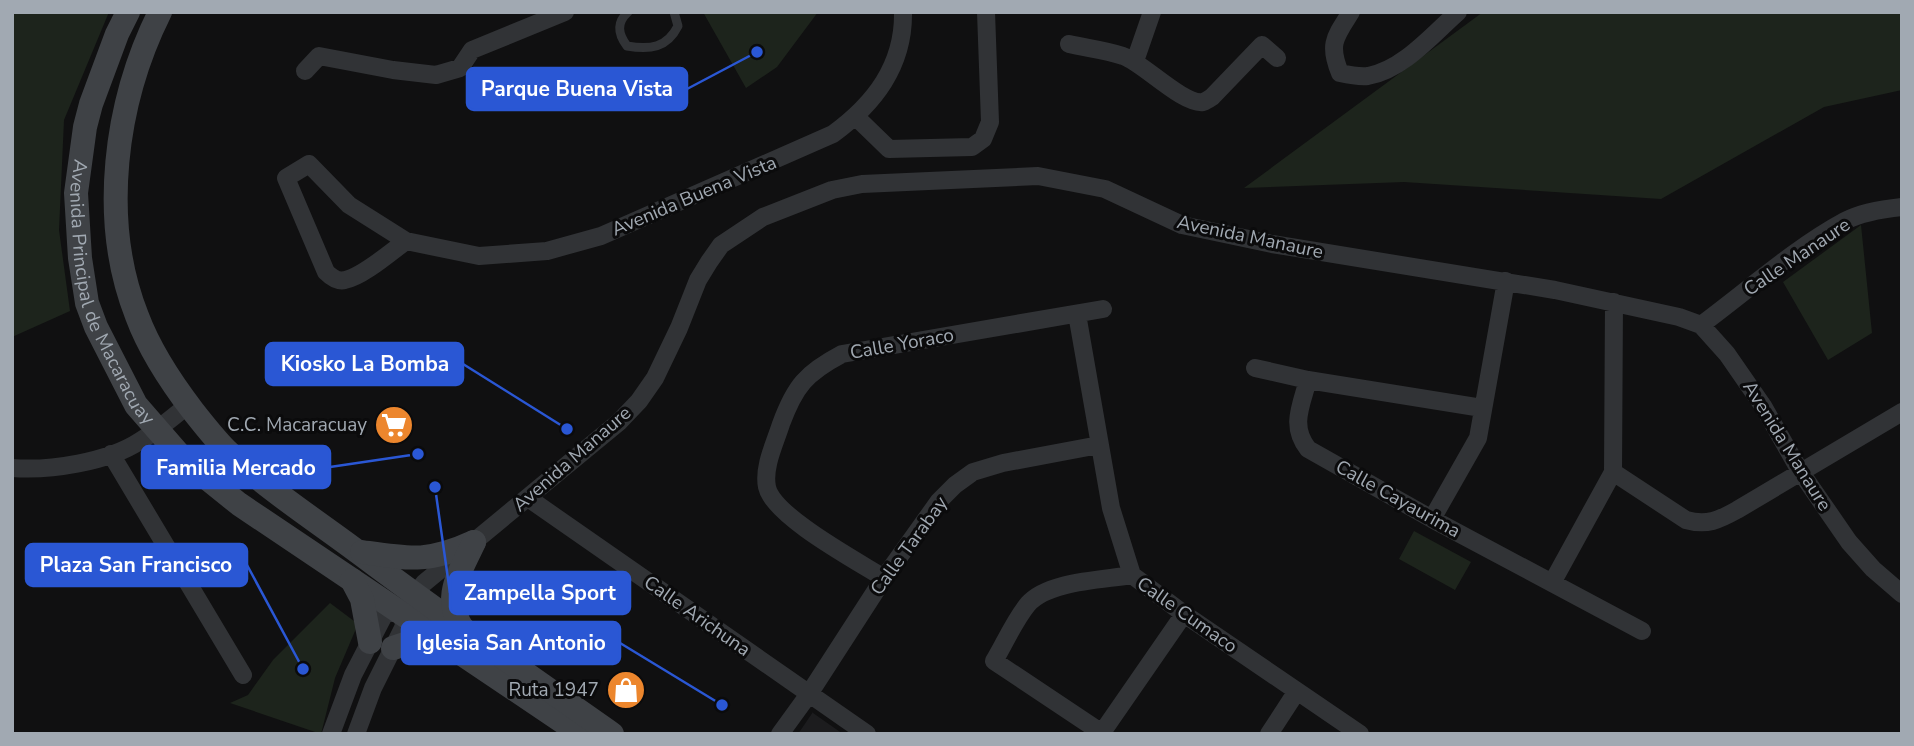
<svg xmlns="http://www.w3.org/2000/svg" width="1914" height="746" font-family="'Nunito Sans',sans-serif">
	<rect width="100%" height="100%" fill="#101011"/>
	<path fill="#1c1c1e" d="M813,712V713L843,734H798Z"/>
	<path fill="#1d241c" d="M15,12H109L64,120L59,230L70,311L12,337V15Z
		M703,12H818L777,67L746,88Z
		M1483,12H1902V90L1824,107L1661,199L1404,182L1244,188Z
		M1861,225L1872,333L1828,360L1783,282Z
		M1414,531L1471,562L1455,590L1399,559Z
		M330,603L358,624L335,678L321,734L230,703L248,695L273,660Z"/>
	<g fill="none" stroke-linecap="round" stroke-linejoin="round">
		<path stroke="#313336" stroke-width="9" d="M628,12C616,23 618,34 627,46C650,50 667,48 678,26L674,12"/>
		<path stroke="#313336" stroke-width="18" d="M1351,12C1335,37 1328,44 1340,73C1349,75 1359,77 1368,76C1403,70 1433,34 1458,12
			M1069,44C1086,48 1106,50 1123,56C1142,62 1183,105 1203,102C1206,101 1209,99 1212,97L1262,45L1277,58
			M1135,61L1152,12
			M305,71L319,56L393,70L436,75L460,68L472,50L565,12
			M856,117L889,149L972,147L983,139L990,122L986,12
			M406,241C391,252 362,277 345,280C337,282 331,277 326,272L286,178L309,164L349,205L406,241L479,256L547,251L601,236L833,134C874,104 904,66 903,12
			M1077,314L1111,508L1132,575L1184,614L1360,734
			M1701,325C1747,291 1795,248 1845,221C1862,212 1883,209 1902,207
			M1255,368L1308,380L1482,408
			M1308,380C1301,406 1290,426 1308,449L1432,519L1642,631
			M111,454L243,675
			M12,468C50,471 108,462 140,441C157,431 173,417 188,405
			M1613,472L1686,520C1707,526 1719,520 1737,510L1902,412
			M528,498L867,734
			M1432,519L1478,438L1506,281
			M884,578C857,561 773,516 767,487C763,467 775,443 781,424C795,386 806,373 842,354L1103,309
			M1552,583L1613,472L1614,302
			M409,602L424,583L619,422L639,401L655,378L679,328L698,280L709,262L721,245L763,217L832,190L862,184L1038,176L1105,189L1182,225L1272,244L1555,290L1679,317L1701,325L1727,354L1763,406L1800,471L1849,542L1873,569L1902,594
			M1102,733L994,661C1005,643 1014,621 1028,604C1048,581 1102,580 1132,575
			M331,734L353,675L385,613H402
			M356,734L373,688L404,626L402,613
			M780,734L809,694L884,578L939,501L955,485L973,472L1003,463L1099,445
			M1101,734L1184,614
			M1269,734L1297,691"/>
		<g stroke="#3f4246" stroke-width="24">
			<path id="s1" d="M128,12L117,34L91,104L85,127L76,193L80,258L87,303L96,327L136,405L183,459L239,504L581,734"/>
			<path d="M160,12C115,102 99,220 137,316C150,351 170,381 193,411C204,425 215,439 227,451C268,490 317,521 362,555C444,617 528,675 612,734"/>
			<path d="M362,552C410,559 428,563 474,542"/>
			<path d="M352,580L362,599L370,642"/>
			<path d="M464,631C441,598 459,575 474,542"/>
			<path d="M393,648L423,638L438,636"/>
		</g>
	</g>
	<defs>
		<symbol id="supermarket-disc" viewBox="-11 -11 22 22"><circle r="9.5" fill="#ec862d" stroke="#0b0b0c"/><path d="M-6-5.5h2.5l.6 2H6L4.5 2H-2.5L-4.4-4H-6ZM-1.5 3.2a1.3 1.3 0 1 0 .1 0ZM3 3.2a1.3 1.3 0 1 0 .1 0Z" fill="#fff"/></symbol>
		<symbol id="shop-disc" viewBox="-11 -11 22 22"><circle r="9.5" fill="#ec862d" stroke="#0b0b0c"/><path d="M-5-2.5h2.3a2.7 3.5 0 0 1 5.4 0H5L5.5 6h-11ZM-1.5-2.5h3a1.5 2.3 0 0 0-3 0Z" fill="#fff"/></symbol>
	</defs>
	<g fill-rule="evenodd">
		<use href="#supermarket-disc" x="372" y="403" width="44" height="44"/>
		<use href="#shop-disc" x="604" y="668" width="44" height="44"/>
	</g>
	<g text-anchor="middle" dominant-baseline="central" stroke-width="6" stroke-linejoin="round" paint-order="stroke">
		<g font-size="19" fill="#a1a9b2" stroke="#0b0b0c">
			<text transform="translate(694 196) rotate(-23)">Avenida Buena Vista</text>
			<text transform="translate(1250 237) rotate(12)">Avenida Manaure</text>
			<text transform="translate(1797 257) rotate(-34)">Calle Manaure</text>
			<text stroke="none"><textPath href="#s1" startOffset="296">Avenida Principal de Macaracuay</textPath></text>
			<text transform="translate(902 344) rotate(-10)">Calle Yoraco</text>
			<text transform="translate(1787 446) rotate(58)">Avenida Manaure</text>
			<text transform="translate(572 459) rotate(-41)">Avenida Manaure</text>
			<text transform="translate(1398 499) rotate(29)">Calle Cayaurima</text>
			<text transform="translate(909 546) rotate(-54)">Calle Tarabay</text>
			<text transform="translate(1187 615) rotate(35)">Calle Cumaco</text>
			<text transform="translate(697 616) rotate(35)">Calle Arichuna</text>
		</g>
		<g font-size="19" fill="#a1a9b2" stroke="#0b0b0c" text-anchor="end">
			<text x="367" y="425">C.C. Macaracuay</text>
			<text x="599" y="690">Ruta 1947</text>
		</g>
	</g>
	<path fill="none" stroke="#2a57d4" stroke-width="2.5" d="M757 52L687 89M567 429L463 364M418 454L330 467M303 669L247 565M435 487L450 593M722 705L620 643"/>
	<g fill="#2a57d4" stroke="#0b0b0c" stroke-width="2.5">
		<circle cx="757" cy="52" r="7"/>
		<circle cx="567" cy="429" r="7"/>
		<circle cx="418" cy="454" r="7"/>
		<circle cx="303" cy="669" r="7"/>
		<circle cx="435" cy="487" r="7"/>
		<circle cx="722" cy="705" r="7"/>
	</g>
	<g fill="#2a57d4" stroke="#2a57d4" stroke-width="2.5">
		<rect x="467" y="68" width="220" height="42" rx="7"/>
		<rect x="266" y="343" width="197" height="42" rx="7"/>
		<rect x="142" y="446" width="188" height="42" rx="7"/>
		<rect x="26" y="544" width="221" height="42" rx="7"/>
		<rect x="450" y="572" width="180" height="42" rx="7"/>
		<rect x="402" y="622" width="218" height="42" rx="7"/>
	</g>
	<g font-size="21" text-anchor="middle" font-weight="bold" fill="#fff">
		<text x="577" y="96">Parque Buena Vista</text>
		<text x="365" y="371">Kiosko La Bomba</text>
		<text x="236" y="475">Familia Mercado</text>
		<text x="136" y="572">Plaza San Francisco</text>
		<text x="540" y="600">Zampella Sport</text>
		<text x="511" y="650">Iglesia San Antonio</text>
	</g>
	<rect width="1914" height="746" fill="none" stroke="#a1a9b2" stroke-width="28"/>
</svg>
